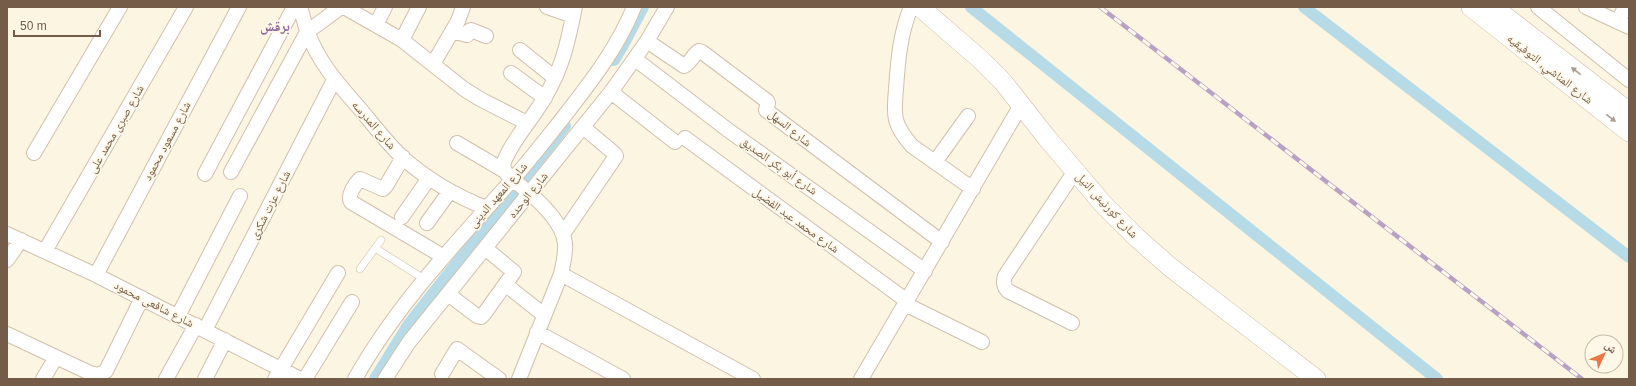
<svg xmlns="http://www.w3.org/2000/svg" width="1636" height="386" font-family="Helvetica,'Noto Naskh Arabic',sans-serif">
	<rect width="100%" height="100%" fill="#fcf5e2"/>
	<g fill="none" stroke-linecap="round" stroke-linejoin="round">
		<path stroke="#b7dbe6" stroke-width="12" d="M971,7L1437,379
			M1304,7L1629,257
			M614,60L623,45L643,7
			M375,379L409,324L565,126"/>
		<defs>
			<path id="service" d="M375,248L424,279
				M360,269L381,240"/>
			<path id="minor" d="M300,7C303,15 304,23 307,30C317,61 340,86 361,110C375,127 388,144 403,158C428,180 456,196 486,208
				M344,7L402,40L464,89L480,99L527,123
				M547,7L573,16
				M911,7C900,34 898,60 896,89C895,99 894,110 896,120C899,130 905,138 912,146L973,189
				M1538,7L1629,80
				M1586,7L1629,27
				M1618,22L1625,7
				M376,25L385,7
				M452,31L467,35L469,31L471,30L486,36
				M402,40L419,7
				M647,41L684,66C691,63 693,54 699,51L702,52L767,101L768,103L766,110L767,111L942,242
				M520,50L555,78
				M635,59L728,130L925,271
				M433,64L458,21L463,7
				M511,73L545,98
				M611,92L675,142
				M685,138L907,301
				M457,143L503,170
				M34,153L120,7
				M403,157L386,186L383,189L360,179C355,184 347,195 351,202L444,257
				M935,162L968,116
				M231,172L307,32L341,7
				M205,174L294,7
				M402,217L429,178
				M427,223L450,191
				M7,234L96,275L300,379
				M563,234L616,156L615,154L583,127
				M45,251L186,7
				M7,260L21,240
				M561,274L753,379
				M96,275L239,7
				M506,285L544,315
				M448,294L477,316L481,317L484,314L514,272L485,248
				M905,304L982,342
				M178,316L240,196
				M1072,323L1008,291C1003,286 1003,282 1005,276L1075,171
				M205,330L334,80
				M537,332L623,379
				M7,334L90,373L99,375L106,371L142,298
				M442,374L457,349L499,379
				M43,379L56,357
				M166,379L196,325
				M205,379L225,340
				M275,379L338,273
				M305,379L352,302
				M355,379C397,304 456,243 512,180C530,160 546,139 562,119C590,83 617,49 634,7
				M385,379L409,342L611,92L647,41L667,7
				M519,379L561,274C563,264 566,254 565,243C562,220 534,196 517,183C510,177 504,174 503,164C512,140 532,120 545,97C563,67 568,41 575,7
				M861,379L1021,105"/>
			<path id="secondary" d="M920,7L980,59L1003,82L1047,138L1075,171L1104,205L1136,237L1170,267L1316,379
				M1471,7L1629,132
				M1493,7L1629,112"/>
		</defs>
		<use href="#service" stroke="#d0bfac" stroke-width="8"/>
		<use href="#minor" stroke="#d0bfac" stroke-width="16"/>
		<use href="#secondary" stroke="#d1bda6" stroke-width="20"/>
		<use href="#service" stroke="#fff" stroke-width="7"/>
		<use href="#minor" stroke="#fff" stroke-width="14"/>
		<use href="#secondary" stroke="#fff" stroke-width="19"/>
		<defs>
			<path id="rail" d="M1100,7L1582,379"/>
		</defs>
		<use href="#rail" stroke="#b8a1c5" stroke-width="4.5"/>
		<use href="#rail" stroke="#fff8e8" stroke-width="3" stroke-dasharray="9" stroke-linecap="butt"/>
	</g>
	<defs><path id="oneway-solid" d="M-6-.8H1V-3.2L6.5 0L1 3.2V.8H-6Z"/></defs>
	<g fill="#ac9d91">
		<use href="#oneway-solid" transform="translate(1576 71) rotate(-142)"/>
		<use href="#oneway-solid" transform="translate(1611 118) rotate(38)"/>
	</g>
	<g text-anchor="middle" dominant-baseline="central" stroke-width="3.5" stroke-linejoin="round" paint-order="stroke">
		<g font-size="12" fill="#745c48" stroke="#fff8e8">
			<text transform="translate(1550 69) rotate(38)">شارع المناشي, التوفيقيه</text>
			<text transform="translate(374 125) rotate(49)">شارع المدرسه</text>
			<text transform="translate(790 128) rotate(39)">شارع السهل</text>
			<text transform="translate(116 129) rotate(-60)">شارع صبرى محمد على</text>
			<text transform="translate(167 141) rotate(-62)">شارع مسعود محمود</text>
			<text transform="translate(779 166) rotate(35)">شارع أبو بكر الصديق</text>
			<text transform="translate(498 195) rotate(-49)">شارع المعهد الدينى</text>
			<text transform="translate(528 195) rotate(-51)">شارع الوحده</text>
			<text transform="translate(270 205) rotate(-63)">شارع عزت شكرى</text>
			<text transform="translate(1107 205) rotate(47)">شارع كورنيش النيل</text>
			<text transform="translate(796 220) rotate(36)">شارع محمد عبد الفضيل</text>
			<text transform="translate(154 304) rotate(27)">شارع شافعى محمود</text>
		</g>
		<g font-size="14" font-weight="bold" fill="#8b6498" stroke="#fff8e8">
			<text x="275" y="26">برقش</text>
		</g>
	</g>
	<rect width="1636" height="386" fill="none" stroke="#745c48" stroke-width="16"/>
	<g transform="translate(1604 354) rotate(46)"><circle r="19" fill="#fff8e8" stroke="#c7baa8"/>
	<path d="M0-3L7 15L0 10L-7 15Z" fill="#e87946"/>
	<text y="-6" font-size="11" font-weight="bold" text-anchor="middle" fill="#745c48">ش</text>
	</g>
	<path d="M14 30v6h86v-6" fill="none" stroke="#745c48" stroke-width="2"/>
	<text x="20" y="30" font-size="12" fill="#745c48" stroke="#fff8e8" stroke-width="3" paint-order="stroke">50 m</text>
</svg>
